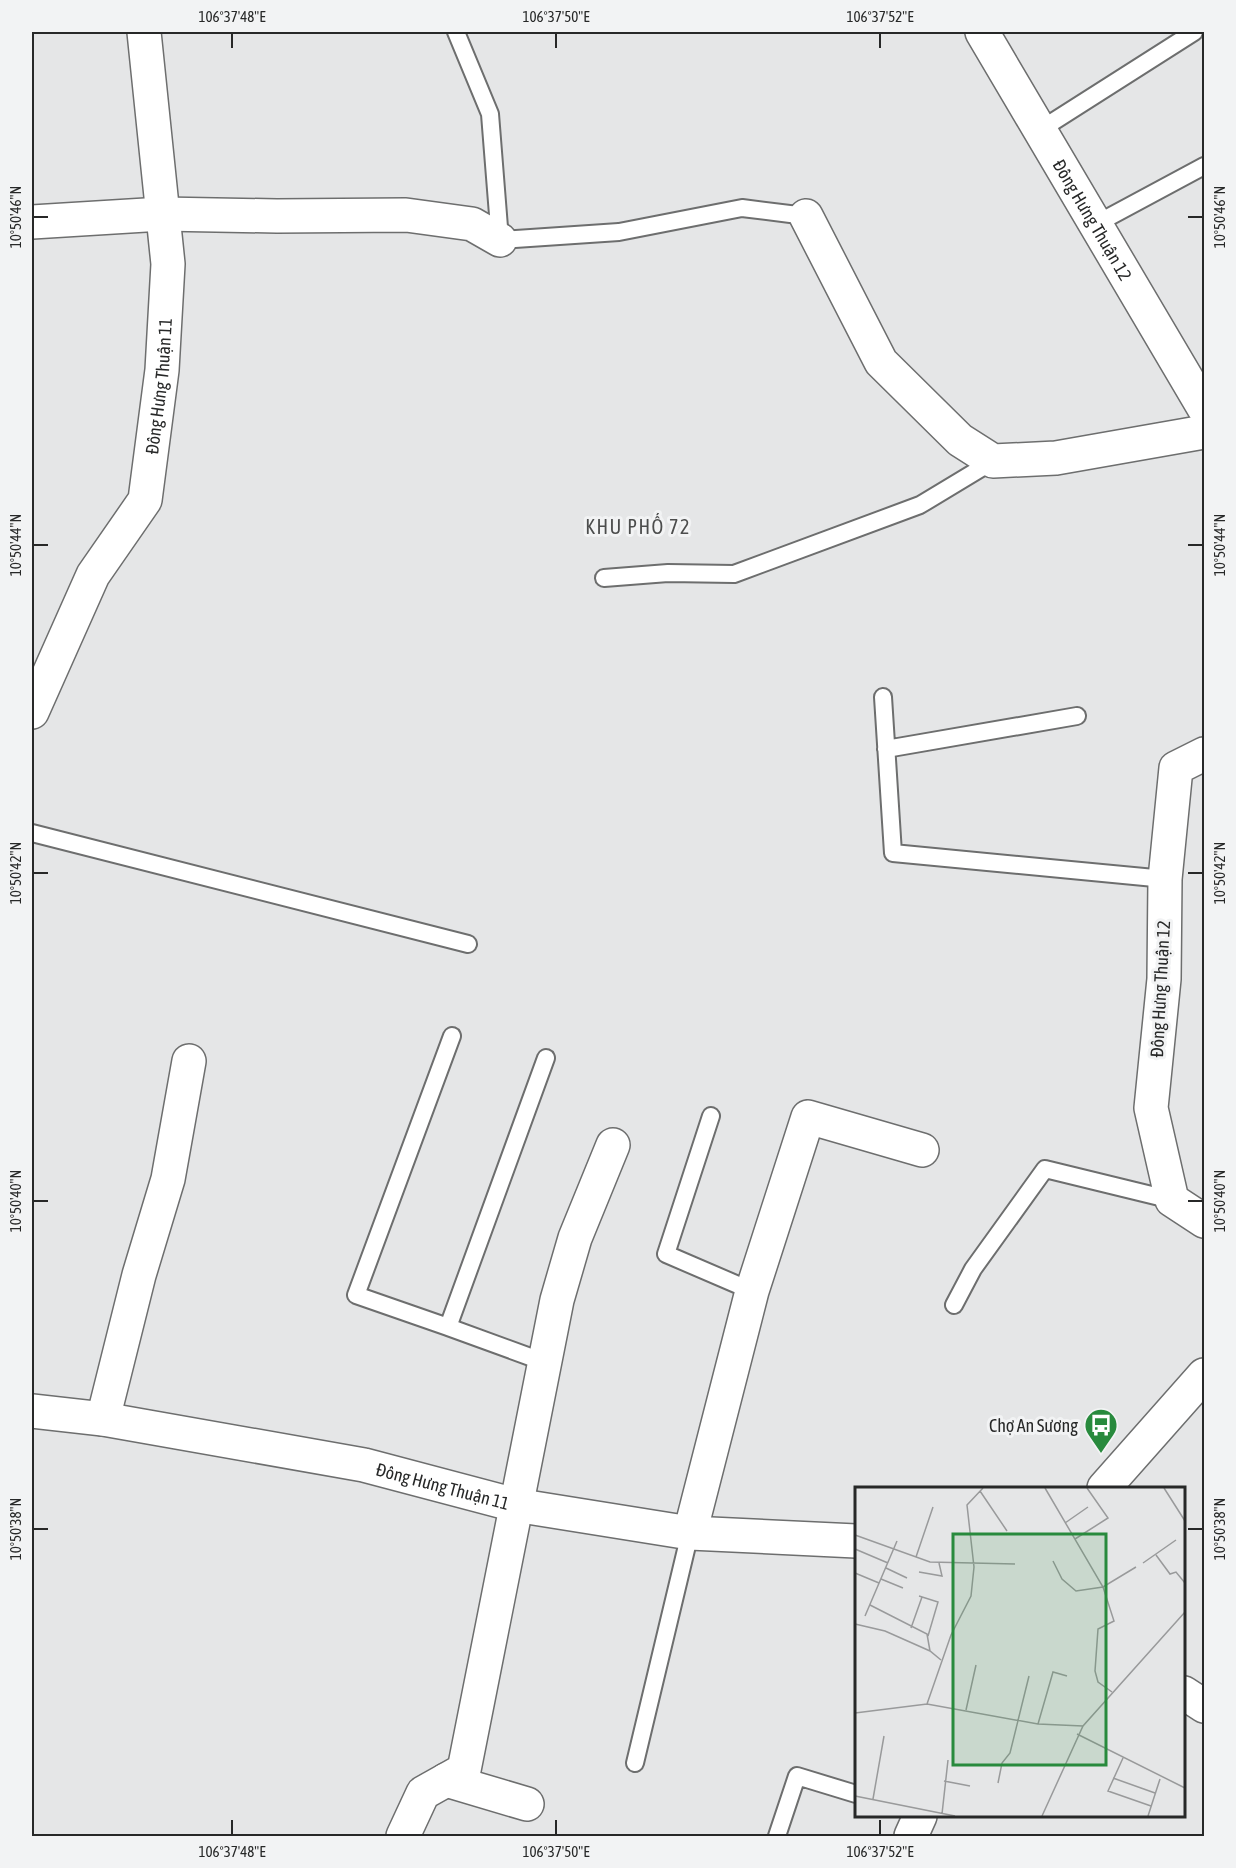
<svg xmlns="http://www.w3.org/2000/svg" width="1236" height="1868" font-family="'Asap Condensed',sans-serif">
	<rect width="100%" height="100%" fill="#e5e6e7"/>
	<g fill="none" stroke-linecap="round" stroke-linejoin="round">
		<defs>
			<path id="service" d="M456,32L490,114L500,240L619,232L742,208L806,216
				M1040,130L1194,32
				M1096,224L1204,166
				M604,578L668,573L734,574L920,505L993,461
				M883,697L893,853L1165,879
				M886,749L1077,716
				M32,833L468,944
				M711,1116L666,1254L752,1291
				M954,1305L973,1269L1045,1169L1172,1200
				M448,1327L356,1295L452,1036
				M544,1362L448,1327L546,1058
				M635,1763L690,1533
				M777,1836L797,1776L856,1794"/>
			<g id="minor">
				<path id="s1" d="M982,32L1204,408"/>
				<path d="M806,216L881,362L960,440L993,461L1056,458L1204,432"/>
				<path d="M32,222L162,214L277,216L406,215L472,224L500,240"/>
				<path id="s2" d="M32,712L93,575L145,500L162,370L168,264L144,32"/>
				<path d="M1204,754L1176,768L1165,879L1164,979L1151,1108L1172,1200L1204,1221"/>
				<path id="s3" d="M32,1411L103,1419L364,1465L515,1505L690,1533L856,1541"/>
				<path d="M103,1419L139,1275L168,1179L189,1061"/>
				<path d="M690,1533L752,1291L808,1117L922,1150"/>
				<path d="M1184,1693L1204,1706"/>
				<path d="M446,1780L527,1804"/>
				<path d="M403,1836L423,1793L464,1770L557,1300L575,1238L613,1145"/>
			</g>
			<path id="secondary" d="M1104,1488L1204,1375
				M911,1836L920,1816"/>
		</defs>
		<use href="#service" stroke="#6d6e6e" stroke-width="20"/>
		<use href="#minor" stroke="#6d6e6e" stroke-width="36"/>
		<use href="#secondary" stroke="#6d6e6e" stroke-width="36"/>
		<use href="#service" stroke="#fff" stroke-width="16"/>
		<use href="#minor" stroke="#fff" stroke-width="33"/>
		<use href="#secondary" stroke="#fff" stroke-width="33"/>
	</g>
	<path fill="none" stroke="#272828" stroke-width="2" d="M232,33V48M556,33V48M880,33V48M33,217H48M1188,217H1203M33,545H48M1188,545H1203M33,873H48M1188,873H1203M33,1201H48M1188,1201H1203M33,1529H48M1188,1529H1203M232,1820V1835M556,1820V1835M880,1820V1835"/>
	<defs>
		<symbol id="bus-pin" viewBox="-11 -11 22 30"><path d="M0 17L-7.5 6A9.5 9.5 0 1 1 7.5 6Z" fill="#288a3d" stroke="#f2f3f4"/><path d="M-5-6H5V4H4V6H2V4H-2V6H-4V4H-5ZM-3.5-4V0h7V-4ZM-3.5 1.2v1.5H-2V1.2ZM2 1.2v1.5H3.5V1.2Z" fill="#fff"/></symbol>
	</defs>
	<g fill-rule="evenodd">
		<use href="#bus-pin" x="1082" y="1406" width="38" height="52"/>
	</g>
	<g text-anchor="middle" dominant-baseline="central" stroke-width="6" stroke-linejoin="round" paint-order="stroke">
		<g font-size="18" fill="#272828" stroke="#f2f3f4">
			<text stroke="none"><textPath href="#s1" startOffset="218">Đông Hưng Thuận 12</textPath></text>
			<text stroke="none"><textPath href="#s2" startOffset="356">Đông Hưng Thuận 11</textPath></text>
			<text transform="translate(1160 989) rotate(-87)">Đông Hưng Thuận 12</text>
			<text stroke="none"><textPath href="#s3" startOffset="418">Đông Hưng Thuận 11</textPath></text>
		</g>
		<g font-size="18" fill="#272828" stroke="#f2f3f4" text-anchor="end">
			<text x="1078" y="1425">Chợ An Sương</text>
		</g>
		<g font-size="20" letter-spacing="1.5" fill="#4c4d4d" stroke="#f2f3f4">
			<text x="638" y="526">KHU PHỐ 72</text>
		</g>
	</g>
	<g transform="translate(855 1487)">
		<rect width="330" height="330" fill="#e5e6e7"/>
		<path fill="none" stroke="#999a9b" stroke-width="1.5" d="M190,1L248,100L259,134L243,142L240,184L243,195L257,205M309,1L330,34M125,4L152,44M210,36L233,20M0,48L75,75L160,77M220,52L253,31L232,1M0,62L33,76M301,68L315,87L321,85L330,96M61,70L78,20M198,74L207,92L221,104L248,100L281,80M288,76L321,53M31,81L52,91M64,85L87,89L84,76M0,86L24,96M26,92L48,101M64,109L83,115L73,149M15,118L72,147L75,164M10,129L42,54M0,137L30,144L75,164L86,173M56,141L67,110M72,217L96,148L116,109L119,80L112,18L128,1M111,223L121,178M0,226L72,217L183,237L228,239M183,237L198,185L212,189M222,247L330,301M268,271L253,304L296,319M258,291L300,306M89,294L115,299M143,296L147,276L155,266L174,189M0,309L100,329M18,312L29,249M87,327L93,273M187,329L228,239L330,125M293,329L305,292"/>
		<path fill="#288a3d" fill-opacity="0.15" stroke="#288a3d" stroke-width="3" d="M98,47H251V278H98Z"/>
		<rect width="330" height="330" fill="none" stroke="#272828" stroke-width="3"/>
	</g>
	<rect width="1236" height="1868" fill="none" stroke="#f2f3f4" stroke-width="66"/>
	<rect x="33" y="33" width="1170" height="1802" fill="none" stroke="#272828" stroke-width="2"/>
	<g font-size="15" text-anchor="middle" fill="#272828">
		<text x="232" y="22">106°37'48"E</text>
		<text x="556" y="22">106°37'50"E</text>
		<text x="880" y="22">106°37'52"E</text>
		<text transform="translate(16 217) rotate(-90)" y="5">10°50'46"N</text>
		<text transform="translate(1220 217) rotate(-90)" y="5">10°50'46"N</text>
		<text transform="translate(16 545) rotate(-90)" y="5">10°50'44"N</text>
		<text transform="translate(1220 545) rotate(-90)" y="5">10°50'44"N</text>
		<text transform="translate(16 873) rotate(-90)" y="5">10°50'42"N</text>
		<text transform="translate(1220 873) rotate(-90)" y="5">10°50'42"N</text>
		<text transform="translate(16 1201) rotate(-90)" y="5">10°50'40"N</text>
		<text transform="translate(1220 1201) rotate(-90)" y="5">10°50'40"N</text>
		<text transform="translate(16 1529) rotate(-90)" y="5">10°50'38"N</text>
		<text transform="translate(1220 1529) rotate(-90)" y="5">10°50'38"N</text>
		<text x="232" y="1857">106°37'48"E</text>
		<text x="556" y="1857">106°37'50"E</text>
		<text x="880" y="1857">106°37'52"E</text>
	</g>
</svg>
